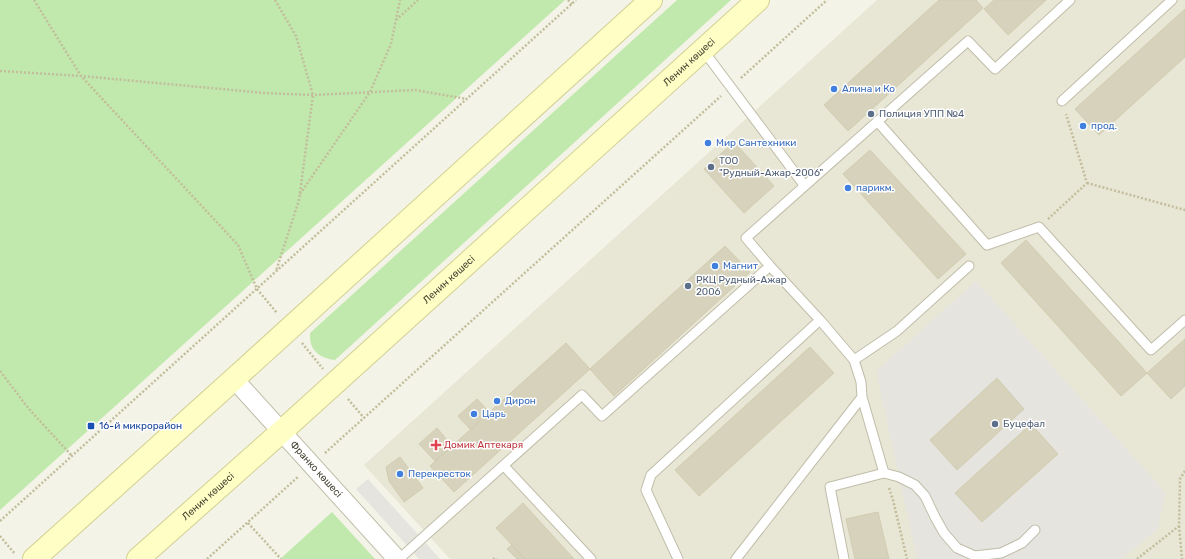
<svg xmlns="http://www.w3.org/2000/svg" width="1185" height="559" font-family="Rubik,sans-serif">
	<rect width="100%" height="100%" fill="#f4f3e7"/>
	<path fill="#e8e6d5" d="M877,0H1185V559H450L364,465Z"/>
	<path fill="#c1e9ae" d="M0,0H565L0,510Z
		M677,0H731L335,360C325,359 314,354 311,344C310,341 310,336 310,333Z
		M332,512L375,559H280Z"/>
	<path fill="#e5e4df" d="M976,281L1166,493L1157,530L1121,559H917L876,371Z
		M368,479L440,559H419L356,489Z"/>
	<path fill="#d6d2bc" stroke="#d1ccaf" d="M939,0H976L983,8L848,131L824,105Z
		M994,0H1046L1008,35L984,9Z
		M1185,9V57L1099,135L1075,109Z
		M734,142L774,186L744,213L704,169Z
		M870,150L966,254L938,279L843,174Z
		M1026,240L1147,373L1121,396L1001,263Z
		M725,246L750,272L614,396L590,369Z
		M1185,339V386L1171,399L1147,373Z
		M566,343L590,369L454,492L430,466Z
		M810,347L834,373L699,496L675,470Z
		M997,378L1024,409L957,470L930,440Z
		M477,399L489,412L471,430L458,416Z
		M1031,424L1058,454L982,522L955,493Z
		M437,428L452,446L435,461L419,444Z
		M400,457L423,488L404,502L389,481L386,467Z
		M523,503L574,559H525L512,545L496,528Z
		M878,512L889,559H855L846,519Z
		M512,545L525,559H517L507,549Z"/>
	<g fill="none" stroke-linecap="round" stroke-linejoin="round">
		<defs>
			<path id="service" d="M703,50L804,185
				M1062,101L1172,0
				M877,121L987,245L1039,227L1151,350L1185,320
				M854,360L897,331L969,266
				M504,466L591,559
				M884,473L862,397L861,382L854,360L820,320L770,266L746,238L968,41L995,69L1070,0
				M399,559L582,395L602,416L770,266
				M678,559L646,490L651,475L820,320
				M736,559L862,397
				M844,559L830,487L884,473L899,477L915,485L925,496L935,517L944,533L957,548L975,556L1001,553L1022,543L1035,530"/>
			<g id="minor">
				<path id="s1" d="M234,379L397,559"/>
			</g>
			<g id="secondary">
				<path d="M34,559L234,379L651,0"/>
				<path id="s2" d="M138,559L281,432L758,0"/>
			</g>
		</defs>
		<use href="#service" stroke="#c0bda9" stroke-width="11"/>
		<use href="#minor" stroke="#c0bda9" stroke-width="20"/>
		<use href="#secondary" stroke="#d2d093" stroke-width="24"/>
		<path stroke="#c2bd9a" stroke-width="2.5" stroke-dasharray="2 2" stroke-linecap="butt" d="M34,0L81,76L238,245L257,289L277,313
			M275,0L296,36L313,95L299,200L276,271
			M568,0L572,4
			M396,20L418,0
			M0,71L81,76L265,93L313,95L415,90L467,99
			M741,78L827,0
			M1087,183L1185,210
			M300,194L370,92L391,44L400,0
			M1048,219L1087,183L1066,114
			M302,343L323,369
			M0,371L29,409L72,456
			M348,399L364,418
			M325,453L721,96
			M889,488L893,500L907,559
			M0,521L576,0
			M248,523L281,559
			M1179,526L1182,559
			M0,536L15,554
			M207,559L299,476
			M493,559L496,558L497,559
			M1137,559L1179,526L1180,479L1185,471"/>
		<use href="#service" stroke="#fff" stroke-width="9"/>
		<use href="#minor" stroke="#fff" stroke-width="18"/>
		<use href="#secondary" stroke="#ffffc5" stroke-width="22"/>
	</g>
	<g fill="#3f7fe0" stroke="#fff" stroke-width="1.5">
		<circle cx="834" cy="89" r="4"/>
		<circle cx="1083" cy="126" r="4"/>
		<circle cx="708" cy="143" r="4"/>
		<circle cx="848" cy="188" r="4"/>
		<circle cx="715" cy="266" r="4"/>
		<circle cx="497" cy="401" r="4"/>
		<circle cx="474" cy="414" r="4"/>
		<circle cx="400" cy="474" r="4"/>
	</g>
	<g fill="#5c6f8a" stroke="#fff" stroke-width="1.5">
		<circle cx="871" cy="114" r="4"/>
		<circle cx="711" cy="167" r="4"/>
		<circle cx="688" cy="286" r="4"/>
		<circle cx="995" cy="424" r="4"/>
	</g>
	<rect fill="#1a4fb4" stroke="#fff" stroke-width="1.5" x="87" y="422" width="8" height="8" rx="2"/>
	<path fill="#e0444e" stroke="#fff" stroke-width="1.5" d="M434 439h4v4h4v4h-4v4h-4v-4h-4v-4h4z"/>
	<g text-anchor="middle" dominant-baseline="central" stroke-width="3" stroke-linejoin="round" paint-order="stroke">
		<g font-size="10" fill="#474435" stroke="#fff">
			<text stroke="none"><textPath href="#s2" startOffset="742">Ленин көшесі</textPath></text>
			<text stroke="none"><textPath href="#s2" startOffset="418">Ленин көшесі</textPath></text>
			<text stroke="none"><textPath href="#s1" startOffset="122">Франко көшесі</textPath></text>
			<text stroke="none"><textPath href="#s2" startOffset="94">Ленин көшесі</textPath></text>
		</g>
		<g font-size="10" fill="#366cbe" stroke="#fff" text-anchor="start">
			<text x="842" y="89">Алина и Ко</text>
			<text x="1091" y="126">прод.</text>
			<text x="716" y="143">Мир Сантехники</text>
			<text x="856" y="188">парикм.</text>
			<text x="723" y="266">Магнит</text>
			<text x="505" y="401">Дирон</text>
			<text x="482" y="414">Царь</text>
			<text x="408" y="474">Перекресток</text>
		</g>
		<g font-size="10" fill="#4e5e75" stroke="#fff" text-anchor="start">
			<text x="879" y="114">Полиция УПП №4</text>
			<text x="719" y="161">ТОО<tspan x="719" dy="12">"Рудный-Ажар-2006"</tspan></text>
			<text x="696" y="280">РКЦ Рудный-Ажар<tspan x="696" dy="12">2006</tspan></text>
			<text x="1003" y="424">Буцефал</text>
		</g>
		<g font-size="10" fill="#164399" stroke="#fff" text-anchor="start">
			<text x="99" y="426">16-й микрорайон</text>
		</g>
		<g font-size="10" fill="#be3a42" stroke="#fff" text-anchor="start">
			<text x="444" y="445">Домик Аптекаря</text>
		</g>
	</g>
</svg>
